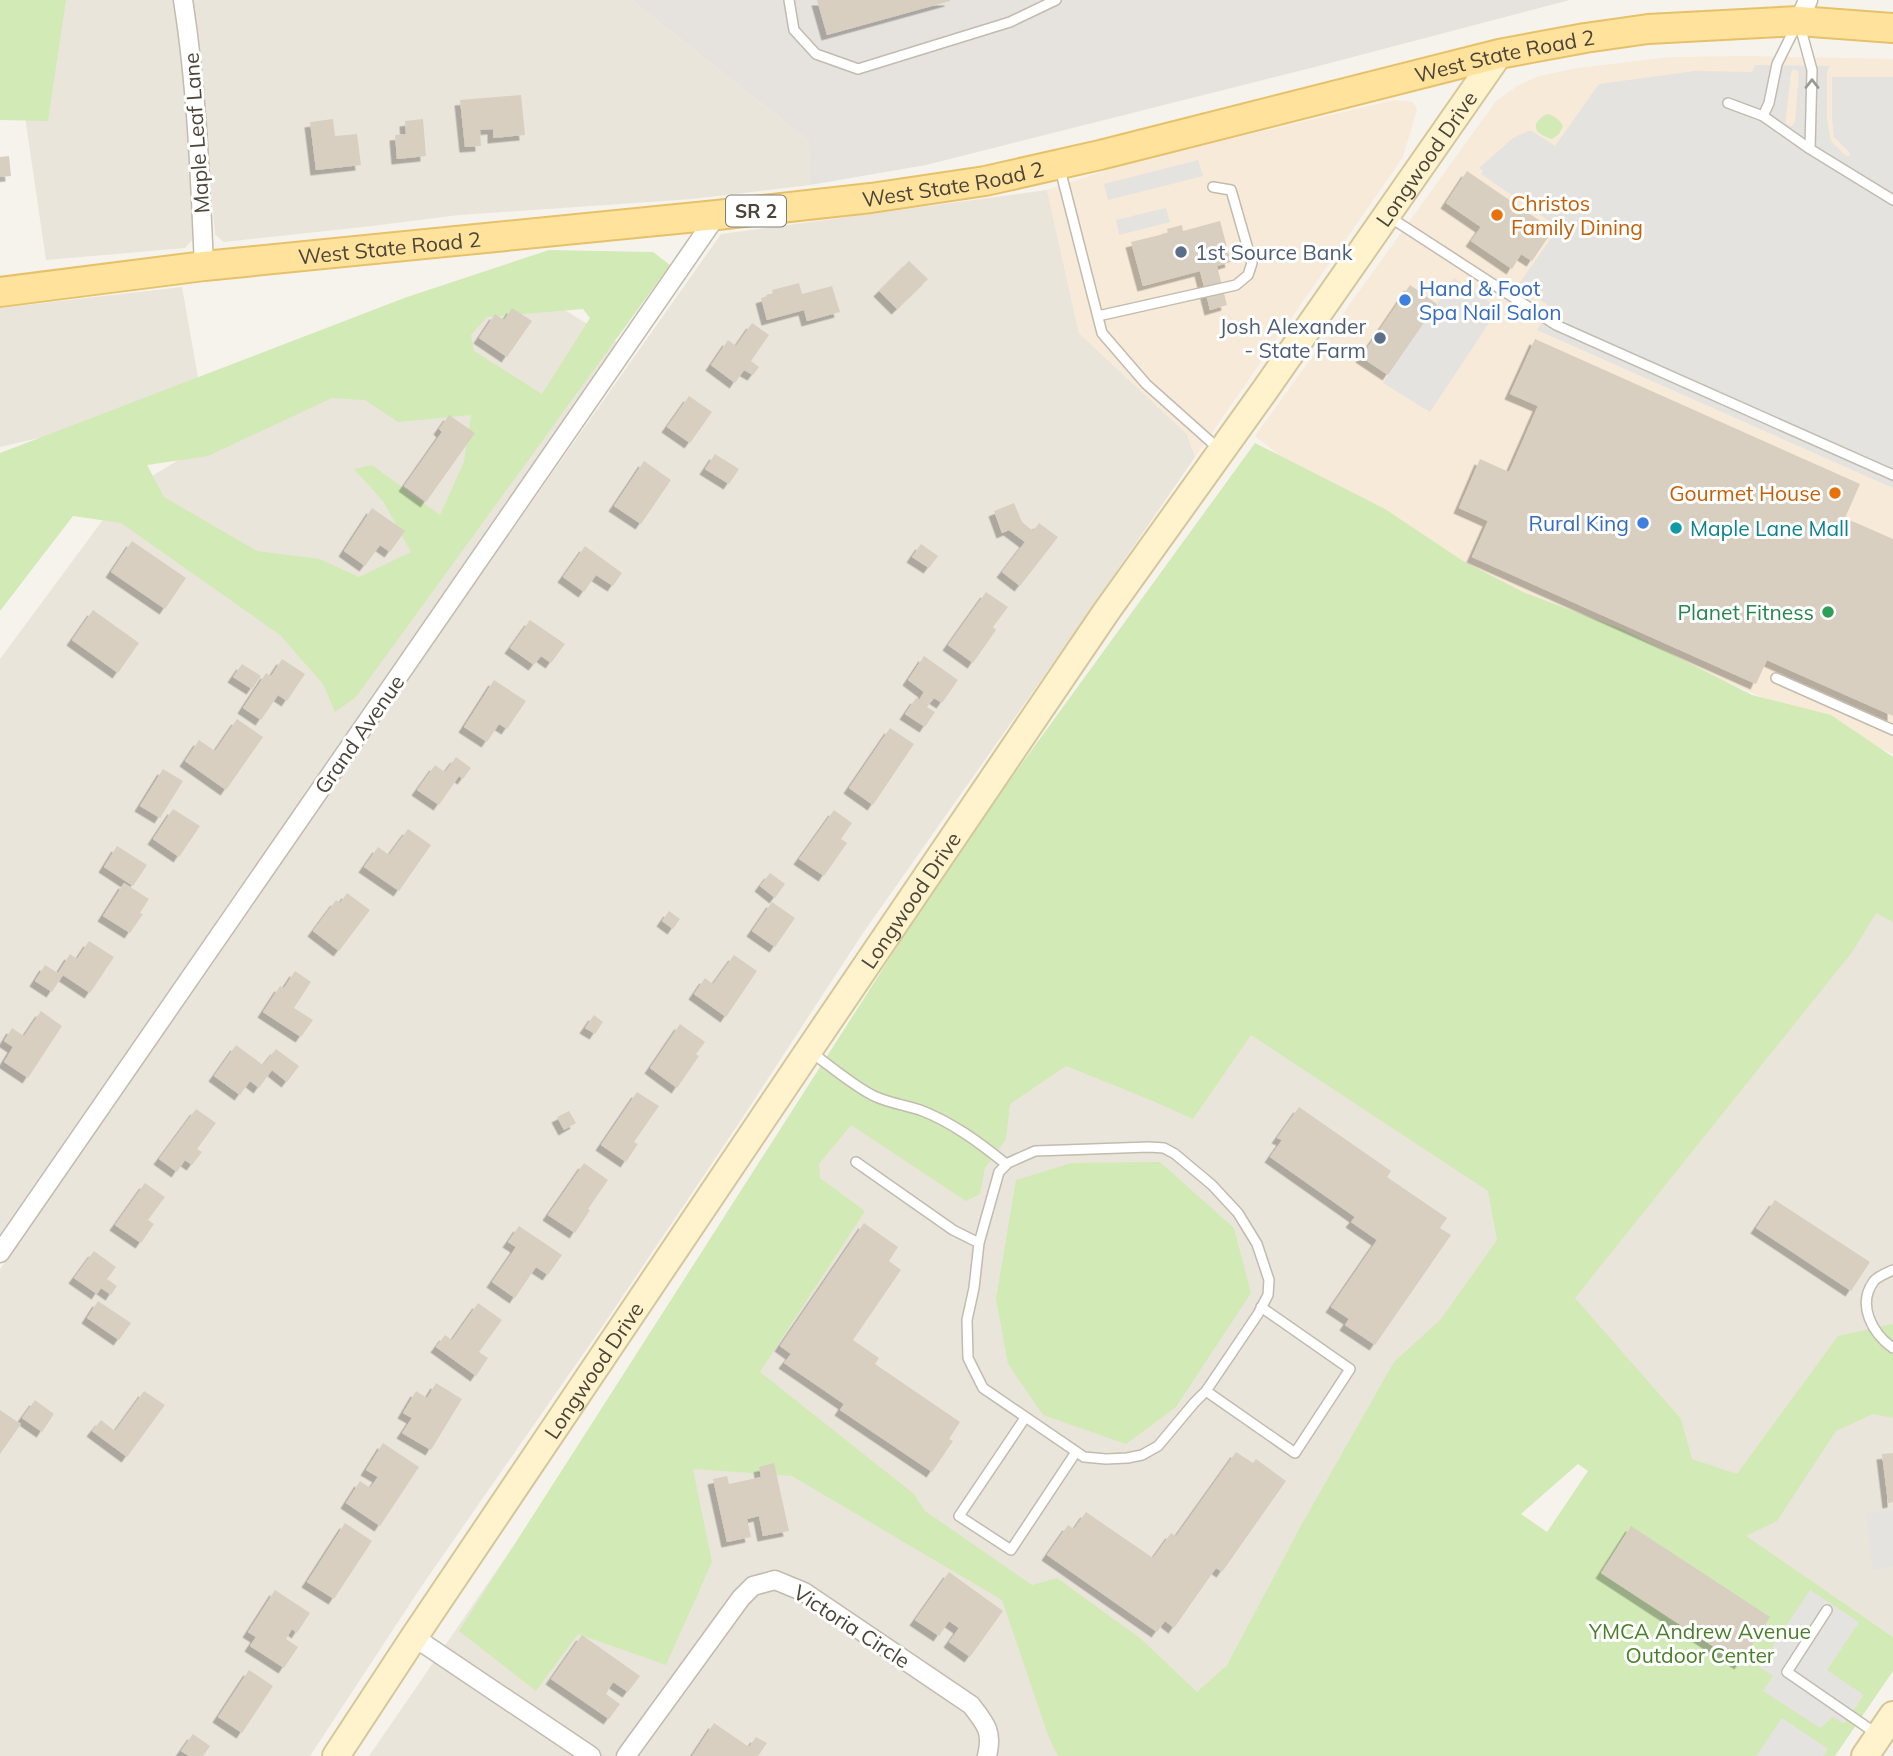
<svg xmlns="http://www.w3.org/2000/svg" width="1893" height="1756" font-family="Mulish,sans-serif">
	<defs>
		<filter id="shadow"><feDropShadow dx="-5.5" dy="5.5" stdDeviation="0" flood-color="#0004"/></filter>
	</defs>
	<rect width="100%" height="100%" fill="#f6f3ec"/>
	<path fill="#eae5da" d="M18,0H177L187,74L193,196L192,240L185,248L46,260L19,76Z
		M191,0H632L809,141L810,185L692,199L459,215L372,226L224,242L215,235L200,57Z
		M1047,190L1079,333L1187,434L1195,457L1063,649L863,933L739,1123L604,1324L421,1587L310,1756H0V1269L514,527L721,234Z
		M497,268L618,343L0,1234V659L122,494Z
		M182,287L202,400L0,447V308Z
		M1006,816L1556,1192L1163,1756H369L662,1330Z
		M1893,826V1637L1607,1443L1519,1376Z"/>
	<path fill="#f7ead8" d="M1747,56L1893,59V754L1373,528L1255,436L1496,101L1517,86L1539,76L1578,68L1671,57Z
		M1394,100L1413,102L1417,109L1403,157L1195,457L1187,434L1079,333L1047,190L1125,164Z"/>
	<path fill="#e6e2dd" d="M632,0H1570L1311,68L926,165L810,185L809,141Z"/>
	<path fill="#d2eab5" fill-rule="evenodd" d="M0,0H66L48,121L0,120Z
		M1547,114C1555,116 1559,119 1563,126L1559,134L1552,139C1534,134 1529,124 1547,114Z
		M549,250L653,252L670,265L356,697L335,712L323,684L280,635L121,523L73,516L0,611V453L407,297ZM583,309L590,318L542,394L474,351L471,335L487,317ZM332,398L365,400L398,422L471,415L464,462L440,515L372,465L354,469L383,501L411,552L359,577L320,559L257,551L164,497L147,465L208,456Z
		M1255,443L1385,509L1463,561L1523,592L1624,630L1752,695L1831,715L1893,757V922L1876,913L1853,951L1575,1298L1681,1419L1692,1459L1737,1474L1838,1336L1893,1324V1418L1873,1414L1836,1431L1777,1521L1746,1536L1893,1637V1671L1835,1756H1058L1049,1738L1002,1600L792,1476L693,1469L712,1562L666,1665L578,1634L536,1691L459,1631L959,850ZM1251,1035L1488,1191L1497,1240L1441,1319L1394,1362L1303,1522L1227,1665L1197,1692L1140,1638L1057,1578L1032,1585L925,1511L914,1494L760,1372L865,1211L820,1178L819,1164L851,1125L966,1201L980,1194L985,1168L1006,1139L1010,1104L1066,1066L1153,1101L1193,1119ZM1578,1464L1588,1471L1547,1532L1521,1514Z
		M1160,1162L1234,1228L1251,1293L1176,1407L1126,1444L1043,1415L1008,1364L996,1299L1016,1180L1072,1163Z"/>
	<path fill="#e5e3e0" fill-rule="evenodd" d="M1755,65L1830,66L1827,72V119L1831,141L1846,156L1850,155L1849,152L1834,137L1832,118V77H1893V488L1537,330L1551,307L1518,285L1564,220L1560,218L1555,225L1481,174L1483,170L1479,168L1513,138L1528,131H1532L1555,146L1599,84L1695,71L1752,72ZM1793,69L1798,71L1799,74L1795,122L1792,126H1789L1786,123V118L1791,72Z
		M1198,160L1203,176L1108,200L1104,184Z
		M1166,208L1170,222L1119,235L1116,220Z
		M1454,278L1494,305L1493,317L1430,412L1383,383Z
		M1893,1510V1566L1873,1570L1866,1513Z
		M1810,1590L1859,1622L1827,1670L1864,1695L1844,1724L1833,1717L1820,1728L1763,1691L1773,1676L1759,1667Z
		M1782,1718L1828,1749L1823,1756H1756Z"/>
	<path fill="#d8cfc1" filter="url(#shadow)" d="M817,0H950V1L827,35Z
		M521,95L525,135L493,138V129L480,130L481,146L465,147L460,100Z
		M333,119L335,136L357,134L361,165L316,170L310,122Z
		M423,119L426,156L397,159L395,135L406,134L405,121Z
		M9,156L11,176L0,177V157Z
		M1467,171L1553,230L1532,261L1521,254L1512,269L1471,241L1481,227L1446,203Z
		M1220,221L1231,262L1217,266L1227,305L1210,310L1200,271L1143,286L1131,242L1168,233L1167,229L1182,225L1183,231Z
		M909,261L928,279L897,309L879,291Z
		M799,283L802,294L832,286L840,312L807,321L804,310L767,320L761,298L773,294L772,290Z
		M1410,285L1437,304L1388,375L1361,357Z
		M512,308L532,321L507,357L479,338L495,314L504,320Z
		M752,323L769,335L751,361L759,367L753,375L744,370L735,383L711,365L728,340L736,346Z
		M1535,339L1860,484L1845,518L1893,539V716L1767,660L1756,684L1472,557L1488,521L1459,508L1480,459L1509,472L1538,406L1510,394Z
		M689,396L712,412L690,443L667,427Z
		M449,415L475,433L426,502L404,486L442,432L439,429Z
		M715,454L739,469L729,484L705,469Z
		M644,461L671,480L641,524L614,506Z
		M1014,503L1022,522L1033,531L1039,523L1058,537L1020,586L1002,572L1025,542L1009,530L1002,533L994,511Z
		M372,508L405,531L390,552L380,545L365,566L344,551Z
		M132,541L186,578L165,609L111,572Z
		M921,544L938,556L929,568L912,557Z
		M585,546L622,573L613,586L596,575L584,592L563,577Z
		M986,592L1008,607L993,627L996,630L973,663L948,645Z
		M93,610L139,643L118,673L72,640Z
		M530,620L565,644L551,663L541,656L534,665L510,648Z
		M924,656L958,680L942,703L934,698L927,707L935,712L925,727L905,714L916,698L919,700L924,692L908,680Z
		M282,659L305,674L287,701L278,695L261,720L243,708L266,673L271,676Z
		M242,664L261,676L252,689L233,677Z
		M494,680L526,701L507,729L499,724L487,742L464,727Z
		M237,719L263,737L226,790L185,761L199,740L215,751Z
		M890,728L914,744L873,805L849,788Z
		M456,757L471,768L463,779L459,776L439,805L417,790L435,765L445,772Z
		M163,769L183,781L160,818L140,806Z
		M173,809L200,826L179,857L153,839Z
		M834,810L852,823L841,839L847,843L824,876L799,859Z
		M408,829L431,845L399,891L364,867L378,847L389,855Z
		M117,846L147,865L133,886L104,867Z
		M770,873L785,884L775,898L760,886Z
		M124,883L149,899L140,913L143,914L130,933L103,916Z
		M347,893L370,910L339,951L313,931L336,900L340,903Z
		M772,902L795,918L775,947L752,931Z
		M669,911L680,919L673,929L662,921Z
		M89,941L114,957L90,993L63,975L52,992L35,981L45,965L58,973L70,954L77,959Z
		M734,955L757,971L726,1017L694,994L705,978L713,984Z
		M295,971L311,982L294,1008L313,1020L301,1037L263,1012L280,986L284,988Z
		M41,1011L62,1026L28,1078L4,1062L13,1047L4,1041L12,1028L24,1036Z
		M594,1015L603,1022L595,1034L585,1028Z
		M680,1024L705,1042L696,1054L699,1056L677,1088L650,1068Z
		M236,1045L263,1065L276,1049L299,1066L287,1082L272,1070L259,1088L250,1081L240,1095L214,1076Z
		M637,1092L659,1106L634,1142L638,1144L626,1162L601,1145Z
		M1299,1107L1391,1171L1387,1177L1447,1218L1440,1228L1451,1235L1375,1345L1345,1325L1349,1319L1331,1307L1377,1240L1351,1222L1355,1217L1270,1157L1282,1140L1277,1138Z
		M196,1109L216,1123L197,1149L202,1152L192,1165L185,1160L177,1172L159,1159Z
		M569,1111L576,1123L564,1130L557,1117Z
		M584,1163L608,1180L588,1209L590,1210L575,1233L548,1215Z
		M145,1183L165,1197L148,1220L154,1224L141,1243L115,1225Z
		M1775,1200L1870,1262L1851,1291L1756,1228Z
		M864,1223L898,1247L889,1261L901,1270L853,1340L879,1358L875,1364L960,1422L949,1439L953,1441L932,1472L840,1410L844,1404L784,1363L791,1354L780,1346Z
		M519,1226L562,1255L548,1275L536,1267L515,1298L492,1282L516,1247L508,1242Z
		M94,1251L116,1267L107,1279L117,1286L111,1295L101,1288L97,1294L74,1278Z
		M98,1301L131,1323L119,1340L87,1318Z
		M478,1303L502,1320L479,1352L488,1358L476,1376L436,1347L445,1335L452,1340Z
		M436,1383L462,1399L431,1450L402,1433L412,1418L403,1413L416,1391L427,1398Z
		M144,1391L165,1405L127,1457L92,1431L101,1420L115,1431Z
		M35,1400L54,1414L42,1432L22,1418Z
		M0,1410L21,1424L0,1454Z
		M383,1443L419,1467L380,1526L346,1503L360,1481L370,1488L378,1477L366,1470Z
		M1236,1452L1253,1463L1256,1459L1286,1481L1222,1572L1216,1568L1174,1628L1165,1621L1157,1632L1047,1555L1068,1525L1074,1529L1086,1512L1153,1558L1171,1533L1176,1536Z
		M1893,1453V1502L1888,1503L1882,1454Z
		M774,1463L789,1531L763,1536L759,1516L747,1519L751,1537L727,1542L713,1479L727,1476L729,1484L761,1477L759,1467Z
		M345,1523L372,1541L334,1599L307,1582Z
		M1631,1526L1770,1617L1740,1664L1601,1573Z
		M949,1572L1003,1611L970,1657L949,1642L959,1628L949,1621L939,1636L915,1620Z
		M275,1590L310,1613L297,1633L292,1629L286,1639L298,1647L284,1668L250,1646L256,1637L248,1632Z
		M582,1635L640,1676L628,1692L613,1682L606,1694L620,1704L609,1719L551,1679Z
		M249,1670L273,1686L242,1733L218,1717Z
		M714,1723L749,1747L756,1737L767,1743L758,1756H692Z
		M193,1734L210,1746L203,1756H189L181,1751Z"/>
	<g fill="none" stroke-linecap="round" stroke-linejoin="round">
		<defs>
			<path id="lane" d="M789,0L794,30L816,54L858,69L1010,22L1056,0
				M1800,26L1812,70L1810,149
				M1728,103L1763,116L1810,149L1893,200
				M1763,116L1769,103L1777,64L1796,26
				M1060,169L1102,333L1146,384L1220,450
				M1388,216L1556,325L1893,475
				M1098,316L1236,285L1248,275L1252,263L1231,190L1213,187
				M1776,678L1893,730
				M812,1053C832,1067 852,1085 874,1096C889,1103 905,1105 920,1110C952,1122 980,1143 1006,1164
				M1149,1147L1164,1148L1175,1154L1212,1185L1238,1213L1257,1244L1269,1280L1268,1295L1258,1314L1206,1391L1194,1403L1158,1446L1142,1455L1127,1458L1106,1459L1084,1457L983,1388L968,1358L967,1320L974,1288L979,1243L999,1172L1008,1163L1035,1151Z
				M856,1162L953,1230L979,1243
				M1893,1270C1887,1273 1878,1276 1874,1281C1856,1305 1873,1334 1893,1348
				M1206,1391L1295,1453L1350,1369L1261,1307
				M1025,1418L959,1516L1011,1550L1076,1452
				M1827,1610L1787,1672L1877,1734"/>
			<path id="street" d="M183,0C197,88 200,177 204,266
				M1799,21L1808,0
				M0,1253L717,215
				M414,1637L591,1756
				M626,1756L741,1598L753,1586L775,1580L804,1592L971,1705C986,1724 993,1732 987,1756"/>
			<g id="secondary">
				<path id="s1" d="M336,1756L414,1637L807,1053L1106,612L1265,390L1499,54"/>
				<path d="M1865,1756L1893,1715"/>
			</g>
			<g id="primary">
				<path id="s2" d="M0,292L204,266L717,215L871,198L985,181L1100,155L1499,54L1585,38L1648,29L1799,21L1893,28"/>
			</g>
		</defs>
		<use href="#lane" stroke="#c2bbae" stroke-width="12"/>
		<use href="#street" stroke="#c2bbae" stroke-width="21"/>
		<use href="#secondary" stroke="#d6c79b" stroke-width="30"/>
		<use href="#primary" stroke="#e6c16a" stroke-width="32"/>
		<use href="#lane" stroke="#fff" stroke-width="9"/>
		<use href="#street" stroke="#fff" stroke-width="18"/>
		<use href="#secondary" stroke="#fff3cd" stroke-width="26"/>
		<use href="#primary" stroke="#ffe39c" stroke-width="28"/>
	</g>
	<defs><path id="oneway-chevron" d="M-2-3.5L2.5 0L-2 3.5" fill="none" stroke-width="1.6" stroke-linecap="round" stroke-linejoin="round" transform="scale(1.75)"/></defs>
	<use stroke="#9c9892" href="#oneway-chevron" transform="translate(1812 84) rotate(-90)"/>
	<g fill="#e8710a" stroke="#fff" stroke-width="2.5">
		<circle cx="1497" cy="215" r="7"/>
		<circle cx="1835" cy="493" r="7"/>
	</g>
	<g fill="#5c6f8a" stroke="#fff" stroke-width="2.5">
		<circle cx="1181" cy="252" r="7"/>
		<circle cx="1380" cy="338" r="7"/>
	</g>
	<g fill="#3f7fe0" stroke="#fff" stroke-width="2.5">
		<circle cx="1405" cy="300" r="7"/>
		<circle cx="1643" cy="523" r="7"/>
	</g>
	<circle fill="#0f9aa8" stroke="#fff" stroke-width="2.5" cx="1676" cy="528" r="7"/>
	<circle fill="#2e9e5b" stroke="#fff" stroke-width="2.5" cx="1828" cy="612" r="7"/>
	<g text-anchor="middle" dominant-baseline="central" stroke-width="6" stroke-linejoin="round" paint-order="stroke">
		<rect fill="#fff" stroke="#817c74" stroke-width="2" x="726" y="195.5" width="60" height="31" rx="5"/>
		<g font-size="19" font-weight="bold" fill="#4b4439">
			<text x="756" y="211">SR 2</text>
		</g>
		<g font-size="21" fill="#4b4439" stroke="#fff">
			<text stroke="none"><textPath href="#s2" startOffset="1526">West State Road 2</textPath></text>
			<text transform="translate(196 133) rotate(-94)">Maple Leaf Lane</text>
			<text stroke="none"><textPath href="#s1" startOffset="1934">Longwood Drive</textPath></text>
			<text stroke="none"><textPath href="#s2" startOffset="959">West State Road 2</textPath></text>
			<text stroke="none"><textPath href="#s2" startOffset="392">West State Road 2</textPath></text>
			<text transform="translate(359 734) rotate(-55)">Grand Avenue</text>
			<text stroke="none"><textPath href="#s1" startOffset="1031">Longwood Drive</textPath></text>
			<text stroke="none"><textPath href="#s1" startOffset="464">Longwood Drive</textPath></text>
			<text transform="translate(852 1626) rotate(33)">Victoria Circle</text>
		</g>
		<g font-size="21" fill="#c56008" stroke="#fff" text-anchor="start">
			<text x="1511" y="203">Christos<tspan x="1511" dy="24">Family Dining</tspan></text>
			<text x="1821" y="493" text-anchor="end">Gourmet House</text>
		</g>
		<g font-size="21" fill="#4e5e75" stroke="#fff" text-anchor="start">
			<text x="1195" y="252">1st Source Bank</text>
			<text x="1366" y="326" text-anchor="end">Josh Alexander<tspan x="1366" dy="24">- State Farm</tspan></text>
		</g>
		<g font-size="21" fill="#366cbe" stroke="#fff" text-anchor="start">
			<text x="1419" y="288">Hand &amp; Foot<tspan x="1419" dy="24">Spa Nail Salon</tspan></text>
			<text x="1629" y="523" text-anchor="end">Rural King</text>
		</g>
		<g font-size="21" fill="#0d838f" stroke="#fff" text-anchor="start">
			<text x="1690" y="528">Maple Lane Mall</text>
		</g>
		<g font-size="21" fill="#27864d" stroke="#fff" text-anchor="end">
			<text x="1814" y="612">Planet Fitness</text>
		</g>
		<g font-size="21" fill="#4a7f2a" stroke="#fff">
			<text x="1700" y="1631">YMCA Andrew Avenue<tspan x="1700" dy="24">Outdoor Center</tspan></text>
		</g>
	</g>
</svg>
